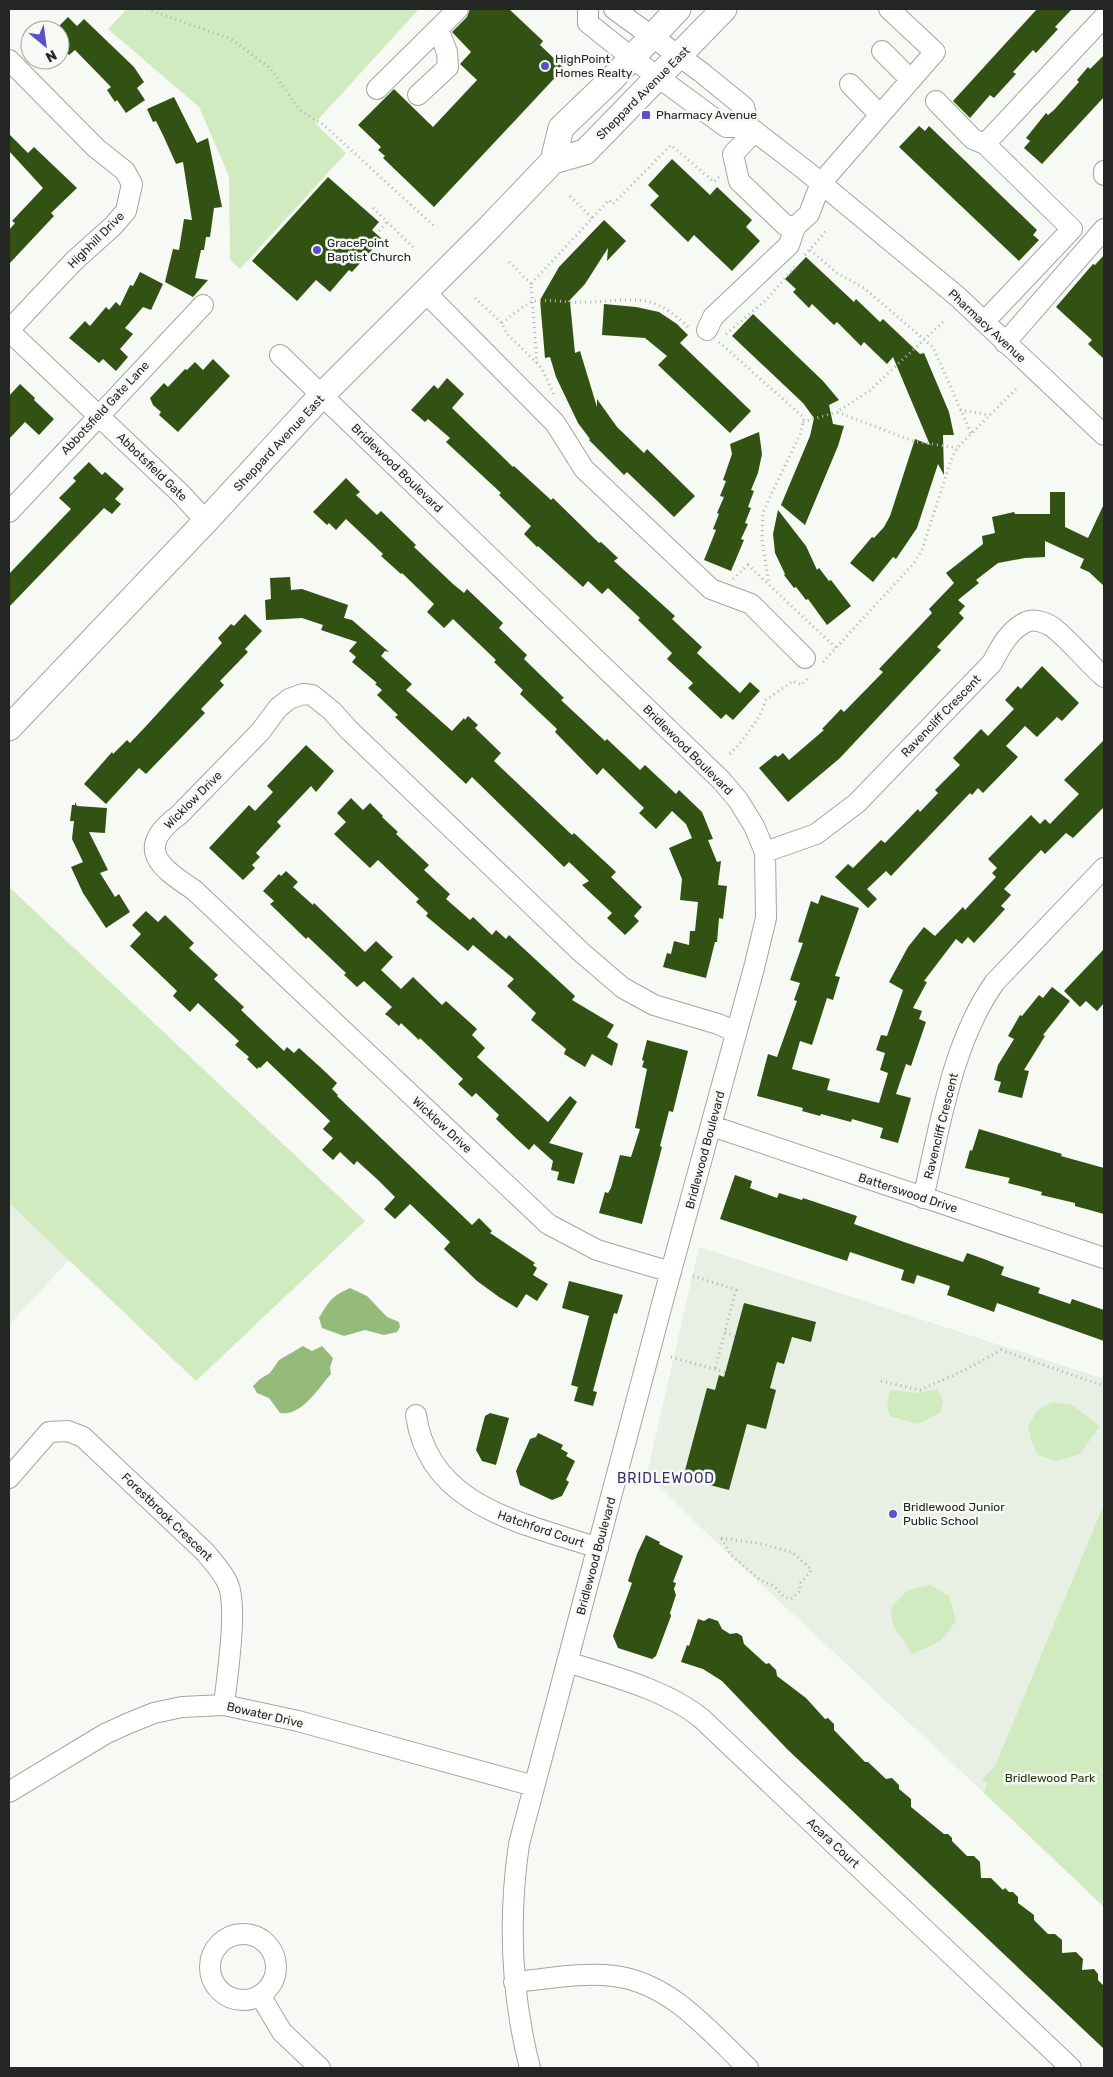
<svg xmlns="http://www.w3.org/2000/svg" width="1113" height="2077" font-family="Rubik,sans-serif">
	<rect width="100%" height="100%" fill="#f6f9f4"/>
	<path fill="#e8efe3" d="M9,1203L69,1260L9,1325Z
		M699,1247L1104,1379V1504L984,1793L696,1523L647,1474Z"/>
	<path fill="#d0ebc0" d="M123,9H419L315,123L346,153L240,269L230,259L229,176L199,107L108,29L125,11Z
		M9,887L365,1221L196,1381L9,1203Z
		M937,1389L943,1401L940,1413L918,1424L890,1416L887,1405L890,1390L918,1393Z
		M1052,1402L1072,1405L1100,1426L1080,1454L1056,1461L1038,1455L1031,1440L1028,1426L1037,1411Z
		M1104,1504V1907L984,1793L987,1784L982,1779L995,1766Z
		M930,1585L949,1596L956,1620C940,1647 937,1641 911,1655C904,1633 890,1633 891,1608L908,1590Z"/>
	<path fill="#95bb7a" d="M350,1288L367,1296L387,1317L399,1322L400,1327L397,1332L384,1335L365,1330L344,1336L322,1328L319,1318C329,1301 332,1296 350,1288Z
		M303,1346L312,1351L322,1346L333,1358L330,1368L331,1374C317,1389 303,1416 280,1413L269,1398L257,1393L253,1386L260,1379L270,1373L279,1360Z"/>
	<path fill="#315212" d="M470,9H509L543,41L540,45L564,68L434,207L383,158L385,156L378,150L381,147L358,125L394,89L433,127L477,80L460,64L471,52L452,32L467,17Z
		M1037,9H1072L1055,27L1058,29L1036,53L1033,50L1013,72L1016,74L994,98L990,95L970,118L953,101Z
		M68,17L77,26L84,19L134,67L144,82L137,88L145,100L126,113L117,100L115,102L107,90L111,87L75,50L69,55L60,46V25Z
		M1104,55V97L1042,164L1024,148L1030,141L1026,138L1046,113L1048,115L1054,110L1079,82L1077,80L1088,67L1090,69Z
		M174,97L197,143L208,138L222,207L214,208L210,237H206L204,250H201L195,278L208,280L193,297L165,282L173,249L179,250L184,219L192,220L183,162L176,164L163,135L156,121L153,122L147,109Z
		M919,126L925,131L929,126L1037,230L1033,235L1039,240L1019,261L899,147Z
		M9,134L28,153L34,147L77,188L51,213L54,216L9,264V230L15,223L12,221L43,188L9,151Z
		M672,159L710,195L717,187L752,220L746,227L760,241L732,271L694,235L688,242L650,205L659,196L648,185Z
		M328,177L379,222L372,230L382,239L352,272L349,270L330,292L316,280L297,301L252,261Z
		M604,220L626,241L607,261L608,248L585,284L568,302H570L575,353L580,351L597,407V399L617,427L644,453L647,449L695,496L674,517L627,472L624,475L589,440L590,439L578,423L556,377L550,357L545,358L540,300L559,267Z
		M1104,255V359L1088,344L1092,340L1056,307L1093,264L1095,265Z
		M806,257L854,302L856,299L880,322L883,319L920,354L924,353L949,412L954,435H943L944,475L938,464L917,528L896,559L893,557L873,582L850,563L872,537L874,538L884,527L890,516L915,439L930,445L893,357L887,364L864,342L861,346L837,322L834,325L812,304L809,308L793,292L796,289L785,279Z
		M140,272L163,284L151,310L143,307L125,328L133,334L120,349L128,357L116,371L103,359L99,363L69,338L85,321L90,326L106,307L109,310L116,302L120,306L130,285L133,286Z
		M604,304L636,307L659,312L677,324L688,335L680,343L751,411L730,433L658,365L667,356L645,338L602,335Z
		M753,314L823,381L839,400L829,405L833,424L844,426L838,446L805,525L781,505L810,436L814,418L803,403L732,336Z
		M213,359L230,376L178,432L159,415L161,412L153,405L150,398L164,383L168,387L185,369L187,370L195,362L203,370Z
		M447,378L464,394L452,408L513,467L514,466L551,500L553,498L599,543L601,542L618,558L614,561L675,616L672,619L702,647L697,653L740,693L750,682L760,691L733,720L726,714L721,719L688,688L693,683L667,659L672,653L638,620L640,618L608,588L602,594L588,581L583,587L538,546L537,547L524,534L531,526L499,495L501,493L446,442L450,438L428,419L425,422L411,410L434,385L438,389Z
		M20,384L35,398L34,400L54,419L39,435L25,422L9,439V396Z
		M759,432L762,454L758,473L751,490L754,491L748,507L751,508L745,523L748,524L741,539L744,540L731,571L704,560L716,530L713,529L719,514L717,513L724,497L720,496L726,481L723,480L732,454L730,444Z
		M89,462L102,475L105,472L124,489L115,499L121,504L112,514L104,508L9,607V574L71,509L59,498L76,481L73,478Z
		M346,478L360,492L356,495L377,515L381,511L416,545L414,547L453,584L464,593L467,589L503,623L499,628L527,655L524,659L564,698L561,700L605,741L607,739L640,770L645,765L676,794L679,790L702,812L713,839L708,840L717,862L721,861L718,885L727,886L723,919L719,918L717,942H715L706,978L663,967L667,953L671,954L674,941L689,945L690,931H695L698,902L680,900L682,879L669,848L692,838L686,824L672,811L656,829L639,813L644,808L603,768L597,775L555,732L557,729L520,694L523,690L494,662L496,660L453,619L444,628L427,612L434,604L402,573L401,574L381,556L383,554L346,519L336,530L329,523L327,525L313,512Z
		M1050,492H1065V527L1088,538L1104,504V586L1089,572L1080,568L1084,559L1045,541V557L1025,558L998,563L976,580L979,583L958,600L965,606L959,613L964,618L937,647L941,650L840,758L788,802L759,768L775,755L778,757L783,753L789,760L824,730L822,729L841,709L844,712L883,672L879,669L932,613L929,609L954,583L946,573L983,544L982,536L995,533L992,517L1014,512L1015,514H1050Z
		M778,510L806,546L817,570L819,568L829,581L831,580L851,606L827,625L808,599L806,600L796,587L794,588L784,575L785,574L775,553L773,534Z
		M290,577L291,590L302,589L348,605L344,618L352,620L389,652L385,651L381,656L412,684L406,690L452,731L464,718L465,720L468,716L478,725L475,728L501,753L494,761L572,835L574,833L616,872L611,877L642,907L634,916L639,921L625,935L607,918L612,913L582,885L589,881L569,862L564,867L472,777L466,784L395,717L398,715L377,695L382,690L375,684L377,683L352,662L356,657L349,651L357,642L321,630L323,625L302,618L266,620L265,600L271,599L270,578Z
		M245,614L262,631L245,649L248,652L220,681L224,685L201,709L205,713L146,774L139,768L106,804L84,784L112,752L113,754L127,740L130,743L147,725L222,643L218,638L231,624L234,626Z
		M1042,666L1079,703L1062,721L1057,717L1037,737L1025,726L1006,746L1018,757L983,793L978,788L972,795L970,793L891,876L886,871L867,889L877,899L868,908L835,877L848,864L853,868L881,840L885,843L918,809L920,812L938,793L935,790L960,765L953,758L981,729L988,736L1014,709L1005,700L1018,686L1021,689Z
		M1104,740V807L1073,838L1066,833L1045,854L1041,850L1004,889L1011,895L1001,906L1005,909L986,930L974,943L968,937L962,944L956,939L924,981L927,982L913,1008L922,1011L919,1019L926,1022L911,1066L906,1064L896,1094L911,1098L898,1143L880,1138L883,1128L852,1119L851,1122L821,1114L820,1116L802,1111L803,1108L757,1096L768,1054L777,1057L797,1001L794,1000L800,983L790,980L803,943L798,942L811,901L818,904L821,895L859,908L835,976L840,977L833,1000L827,998L812,1045L800,1041L792,1069L830,1079L827,1090L879,1103L888,1073L880,1070L885,1053L876,1050L881,1035L887,1036L903,990L889,982L908,947L924,927L935,936L963,907L965,910L996,877L992,873L997,868L988,859L1031,815L1040,824L1045,819L1050,824L1079,794L1064,780Z
		M306,745L334,771L316,792L311,786L277,822L281,826L256,853L260,857L252,865L255,868L243,880L209,848L249,805L255,811L273,792L267,786Z
		M351,798L363,810L370,803L383,816L382,817L398,832L396,834L429,865L424,870L450,894L446,899L470,920L473,917L492,935L496,930L506,939L509,935L575,996L572,1000L614,1025L607,1037L618,1044L612,1066L592,1054L585,1067L564,1054L566,1049L531,1020L536,1013L507,986L514,979L473,945L468,951L426,916L428,913L416,902L419,899L378,860L370,868L334,834L346,822L337,813Z
		M75,802L77,806L107,808L105,833L89,832L108,870L100,873L115,897L119,894L130,912L106,928L83,893L71,867L83,862L72,839L74,821H70L72,805H75Z
		M286,871L298,882L293,887L313,905L314,903L365,952L376,941L393,957L381,970L401,989L413,977L442,1005L446,1001L477,1029L472,1035L485,1048L477,1057L548,1122L570,1096L577,1102L549,1143L583,1153L574,1184L557,1180L559,1172L551,1170L553,1161L534,1144L529,1150L519,1141L496,1119L499,1115L476,1093L472,1097L458,1084L463,1079L423,1041L420,1038L419,1040L401,1023L399,1026L389,1017L385,1014L392,1007L364,981L357,987L344,975L346,973L308,937L306,939L270,904L274,901L263,891L279,874L281,876Z
		M146,911L158,922L165,915L194,943L189,948L218,975L214,979L244,1007L241,1010L284,1051L287,1047L294,1053L299,1048L319,1066L337,1083L332,1089L338,1095L337,1096L472,1225L479,1218L492,1231L490,1233L535,1263L533,1265L537,1268L533,1275L548,1284L537,1301L526,1294L517,1308L499,1297L477,1281L444,1249L450,1242L410,1204L395,1219L384,1209L395,1197L377,1179L357,1161L354,1165L340,1152L333,1160L322,1150L333,1138L323,1129L330,1121L267,1061L260,1068L259,1067L257,1069L247,1059L249,1057L235,1045L239,1041L198,1003L190,1012L173,996L177,991L130,946L141,934L132,925Z
		M1104,949V1003L1097,1011L1086,1001L1080,1007L1064,991Z
		M1052,987L1070,1001L1043,1035L1045,1036L1024,1070L1029,1071L1022,1098L998,1092L1001,1082L994,1080L998,1065L1014,1039L1008,1036L1020,1015L1022,1016L1039,995L1043,998Z
		M647,1040L688,1051L673,1112L669,1111L660,1146L662,1147L642,1224L599,1213L605,1192L608,1193L611,1188L620,1155L631,1157L640,1129L635,1128L647,1069L642,1067L644,1061L642,1060Z
		M979,1129L1062,1154L1061,1156L1104,1168V1214L1075,1206V1203L1041,1195L1042,1192L1008,1183L1010,1178L965,1168L970,1150L972,1151Z
		M735,1175L752,1181L750,1188L777,1198L779,1193L802,1200L803,1198L857,1216L854,1224L904,1242L963,1262L967,1253L984,1259L1004,1267L1001,1275L1040,1288L1038,1293L1070,1304L1072,1299L1104,1310V1341L997,1303L994,1312L972,1304L947,1295L950,1286L917,1275L914,1284L901,1280L904,1270L850,1252L847,1261L720,1219Z
		M569,1281L623,1295L617,1314L614,1313L593,1391L597,1392L593,1406L574,1401L578,1387L571,1385L589,1316L562,1308Z
		M744,1303L816,1322L811,1342L792,1337L784,1364L777,1362L770,1388L776,1390L766,1429L747,1424L729,1490L683,1478L707,1388L715,1390L719,1375L724,1377Z
		M490,1413L509,1418L496,1465L482,1461L476,1450L485,1416Z
		M538,1433L563,1445L561,1449L568,1453L566,1456L575,1461L566,1480L569,1482L562,1496L552,1500L520,1485L516,1471L530,1439L536,1437Z
		M646,1535L660,1542L659,1544L683,1556L673,1582L676,1583L674,1589L676,1595L670,1613L671,1616L656,1656L652,1659L618,1648L613,1636L632,1583L628,1581L637,1554Z
		M709,1618L718,1621L722,1629L730,1634L737,1633L742,1636L744,1644L766,1664L769,1663L776,1670L777,1676L806,1698L825,1719L828,1718L834,1724V1730L865,1762H868L886,1779L892,1778L899,1785V1789L911,1799V1807L944,1834H948L952,1838V1841L967,1856H974L980,1862L981,1878H991L1003,1890L1005,1888L1009,1892H1013L1018,1897V1903L1034,1915V1920L1048,1934H1055L1062,1940V1953L1076,1952L1083,1959L1082,1970L1094,1969L1098,1974V1980L1104,1986V2049L787,1749L722,1681L703,1669L681,1662L687,1645L689,1646L698,1619L704,1621Z"/>
	<g fill="none" stroke-linecap="round" stroke-linejoin="round">
		<defs>
			<path id="minor" d="M588,9V23L632,58L726,127H749
				M614,9L701,72L744,107L749,127L805,170L958,297L1104,435
				M882,51L911,80
				M9,60L96,148L125,171L132,184L126,211L113,226L74,261L9,330
				M850,84L880,115
				M377,89L458,9
				M418,95L448,67L447,52L438,29
				M936,101L973,139L985,144
				M755,131L733,154L739,181L785,225L795,227L809,214L821,183L935,52L889,9
				M1104,171V175
				M426,293L555,423L584,469L711,589L751,604L805,658
				M984,322L1072,229L985,144L1104,17
				M707,330L713,317L789,245L795,227
				M9,331L180,493L206,521
				M1005,343L1104,229
				M280,355L721,780L738,800L754,826L765,852L766,918L754,968L665,1293L519,1844C508,1920 511,1994 530,2068
				M9,512L203,305
				M765,852L816,834L857,803L992,663C1000,648 1009,630 1026,622C1034,618 1048,623 1055,629C1072,643 1087,662 1104,677
				M712,1126L1104,1258
				M923,1198C940,1127 952,1042 995,982L1104,868
				M671,1272L597,1250L548,1224L194,890C159,867 134,848 179,815L260,732L278,708L289,699L303,694L312,695L332,711L348,729L581,952L623,988L654,1005L718,1024L736,1032
				M416,1415C429,1508 525,1523 598,1548
				M9,1478L49,1432L68,1431L83,1437L205,1552C213,1562 223,1572 228,1584C238,1607 227,1677 224,1705
				M567,1662C611,1676 665,1689 701,1718L1071,2068
				M9,1792L105,1734L129,1723L154,1713L182,1707L224,1705L298,1721L534,1786
				M210 1967a33 33 0 1 1 66 0a33 33 0 1 1-66 0Z
				M514,1982C547,1979 582,1972 614,1976C671,1983 709,2031 748,2068
				M260,1995L282,2032L320,2068"/>
			<path id="major" d="M553,161L585,152L724,9
				M9,728L206,521L321,396L486,231L553,161L561,128L612,79L678,9"/>
		</defs>
		<use href="#minor" stroke="#a2a6a1" stroke-width="22"/>
		<use href="#major" stroke="#a2a6a1" stroke-width="27"/>
		<path stroke="#b1b4b0" stroke-width="3" stroke-dasharray="1 4" stroke-linecap="butt" d="M147,9L231,39L270,68L300,110L325,126L436,228
			M570,196L592,218
			M373,208L416,250
			M379,231L387,222
			M810,250L837,273L864,288L933,347L971,433
			M805,255L828,229
			M509,262L531,284
			M475,298L502,323L506,333L537,363L542,369L554,395
			M943,322L868,392L837,412L913,441L957,448
			M502,323C509,318 526,303 534,301C548,299 568,303 583,302C633,302 650,289 689,328
			M726,334L766,300L795,267
			M719,342L804,418L800,434L763,512L762,540L769,584
			M537,363L531,284L609,200L613,204L671,145L714,182L720,176
			M960,410L990,415
			M803,422L837,412
			M733,579L748,565L836,648
			M823,662L914,563L922,550L951,460L957,448L1017,388
			M730,754L741,742L759,717L766,700L793,681L801,685L810,676
			M693,1276L736,1290L715,1369
			M725,1332L735,1336
			M671,1357L725,1372
			M881,1381L920,1390L967,1369L1001,1350L1104,1386
			M721,1538L757,1543L792,1552L811,1569L810,1573L800,1583V1591L791,1599L784,1597L774,1586L760,1580L731,1555Z"/>
		<use href="#minor" stroke="#fff" stroke-width="20"/>
		<use href="#major" stroke="#fff" stroke-width="25"/>
	</g>
	<g fill="#5d4fc8" stroke="#f6f9f4" stroke-width="2">
		<circle cx="545" cy="66" r="5"/>
		<rect x="641" y="110" width="10" height="10" rx="2.5"/>
		<circle cx="317" cy="250" r="5"/>
		<circle cx="893" cy="1514" r="5"/>
	</g>
	<g text-anchor="middle" dominant-baseline="central" stroke-width="5" stroke-linejoin="round" paint-order="stroke">
		<g font-size="12" fill="#242624" stroke="#f6f9f4" text-anchor="start">
			<text x="555" y="59">HighPoint<tspan x="555" dy="14">Homes Realty</tspan></text>
			<text x="656" y="115">Pharmacy Avenue</text>
			<text x="327" y="243">GracePoint<tspan x="327" dy="14">Baptist Church</tspan></text>
			<text x="903" y="1507">Bridlewood Junior<tspan x="903" dy="14">Public School</tspan></text>
		</g>
		<g font-size="12" fill="#242624" stroke="#f6f9f4">
			<text transform="translate(643 93) rotate(-45)">Sheppard Avenue East</text>
			<text transform="translate(96 240) rotate(-45)">Highhill Drive</text>
			<text transform="translate(987 326) rotate(43)">Pharmacy Avenue</text>
			<text transform="translate(105 408) rotate(-47)">Abbotsfield Gate Lane</text>
			<text transform="translate(279 443) rotate(-47)">Sheppard Avenue East</text>
			<text transform="translate(152 467) rotate(44)">Abbotsfield Gate</text>
			<text transform="translate(397 468) rotate(44)">Bridlewood Boulevard</text>
			<text transform="translate(941 716) rotate(-46)">Ravencliff Crescent</text>
			<text transform="translate(688 750) rotate(45)">Bridlewood Boulevard</text>
			<text transform="translate(193 800) rotate(-45)">Wicklow Drive</text>
			<text transform="translate(442 1125) rotate(43)">Wicklow Drive</text>
			<text transform="translate(941 1126) rotate(-76)">Ravencliff Crescent</text>
			<text transform="translate(705 1150) rotate(-75)">Bridlewood Boulevard</text>
			<text transform="translate(908 1193) rotate(18)">Batterswood Drive</text>
			<text transform="translate(167 1517) rotate(44)">Forestbrook Crescent</text>
			<text transform="translate(541 1529) rotate(19)">Hatchford Court</text>
			<text transform="translate(596 1556) rotate(-75)">Bridlewood Boulevard</text>
			<text transform="translate(265 1715) rotate(13)">Bowater Drive</text>
			<text transform="translate(833 1843) rotate(43)">Acara Court</text>
		</g>
		<g font-size="12" fill="#1d3505" stroke="#f6f9f4">
			<text x="1050" y="1778">Bridlewood Park</text>
		</g>
		<g font-size="14" letter-spacing="1" fill="#35316d" stroke="#f6f9f4">
			<text x="666" y="1478">BRIDLEWOOD</text>
		</g>
	</g>
	<rect width="1113" height="2077" fill="none" stroke="#242624" stroke-width="20"/>
	<g transform="translate(45 45) rotate(151)"><circle r="24" fill="#f6f9f4" stroke="#a2a5a1"/>
	<path d="M0-4L9 19L0 12L-9 19Z" fill="#5d4fc8"/>
	<text y="-8" font-size="14" font-weight="bold" text-anchor="middle" fill="#242624">N</text>
	</g>
</svg>
